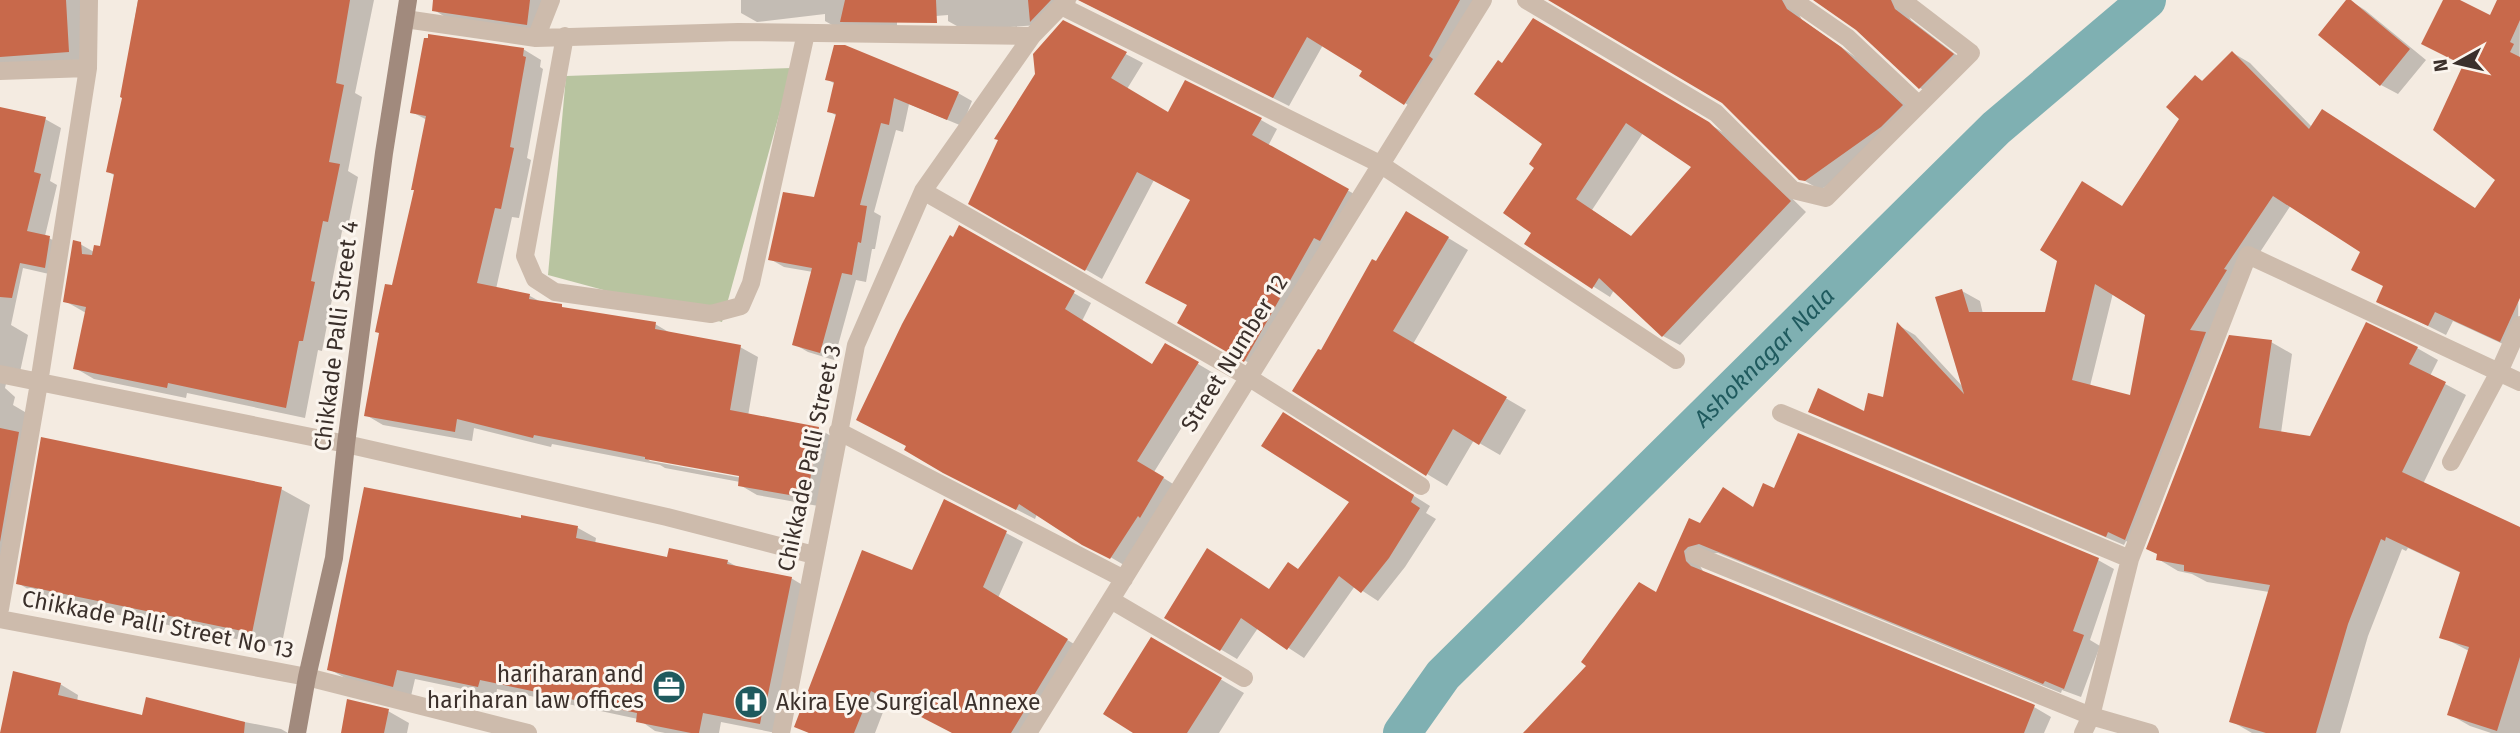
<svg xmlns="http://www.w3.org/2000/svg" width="2520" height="733" font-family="'Fira Sans',sans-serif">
	<rect width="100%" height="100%" fill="#f4ebe1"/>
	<path fill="#b8c4a0" d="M792,68L722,322L548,275L566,76Z"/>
	<path fill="#0003" fill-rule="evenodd" d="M0,0H85L89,63L0,68Z
		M138,0H374L355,93L362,97L348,171L358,177L347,232L342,231L330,292L333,294L322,351L318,350L305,418L187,393L186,398L94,379L75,368L86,313L65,301L80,244L94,252L101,248L115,176L108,171L124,97L122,96Z
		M435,0H553L548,36L455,23L434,10Z
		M741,0H1077L1039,25L964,30L948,21V15L897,19V31L841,30L825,21V14L757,22L741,13Z
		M1481,0L1421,113L1361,76L1365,70L1323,45L1289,106L1079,0Z
		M1552,0H1804L1797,10L1802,20L1857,58L1917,115L1897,135L1822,189L1817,188L1800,178L1723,102Z
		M1816,0H1901L1911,20L1968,64L1936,97L1920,88L1856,27Z
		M2349,0L2365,10L2426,60L2398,94L2381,85Z
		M2445,0H2456L2491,17L2499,0H2520L2518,351L2453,321L2446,335L2378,301L2385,286L2363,252L2291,205L2241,281L2210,336L2223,343L2143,549L2126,541L2124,545L1828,421L1810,411L1865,413L1884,399L1898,325L1915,335L1963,387L1962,291L1980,301L1983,314H2047L2123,208L2181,119L2196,77L2204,82L2233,53L2250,63L2312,127L2476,210L2498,180ZM2113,293L2147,314L2131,397L2090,386Z
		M1534,20L1726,134L1806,212L1680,345L1663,336L1614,290L1610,297L1526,244L1534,232L1537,167L1544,144L1503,65ZM1643,133L1693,167L1632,237L1592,210Z
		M1064,22L1143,63L1127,89L1169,114L1261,120L1277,129L1268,146L1365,200L1261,370L1179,322L1189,305L1192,200L1154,180L1102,279L971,203Z
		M523,49L541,60L540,67L543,69L527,158L531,160L519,218L512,217L496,289L530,296L541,302L567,309L655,324L672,334L740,347L758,357L748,416L819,429L836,439L824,507L757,495L740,485V482L665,468L660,465L552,444L551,447L474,428L472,441L383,425L366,415L416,191L427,120L412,112ZM645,457L748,476V479L650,461Z
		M827,79L958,93L972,101L962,126L909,104L903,132L896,130L874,212L881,216L875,249H872L866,282L856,280L834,360L808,352L794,344L813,272L784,267L770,259L815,199L837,116L829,111L835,84Z
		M0,109L45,119L61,128L50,181L57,185L45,236L66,247L62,277L23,268L11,325L28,335L20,372L8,375L5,388L15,397L13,405L30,415L0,589Z
		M1427,225L1468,250L1413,344L1526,410L1500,455L1474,440L1447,486L1427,474L1321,352L1377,264Z
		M959,227L1091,303L1082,321L1153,366L1166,345L1215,374L1154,472L1181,489L1129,568L1037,514L1035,519L963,482L954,239Z
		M2271,342L2292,354L2281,433L2311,438L2417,348L2438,360L2430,376L2466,395L2423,484L2520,529V733H2491L2470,726L2449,714L2469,651L2442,637L2461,573L2408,548L2406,551L2402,549L2368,636L2340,733H2252L2231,721L2269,592L2207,582L2192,574L2178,571L2158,559Z
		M1300,424L1430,506L1426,513L1436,519L1405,567L1378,601L1355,586L1304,658L1258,628L1237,659L1166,617L1270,591L1299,570L1352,501Z
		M281,489L310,505L281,648L46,600L18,583Z
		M1775,490L2098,560L2114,569L2090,640L2100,646L2081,697L2062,690L2061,693L1718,553L1705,554L1700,566L1704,573L2034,707L2051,717L2044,733H1525L1657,594L1690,520L1701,526L1755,508Z
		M945,501L1023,542L998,598L1084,650L1034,733H954L888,699L875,733H809L796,726L913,572Z
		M523,517L578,528L596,538L595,544L668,559L727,561L739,568L791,578L809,589L776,733L721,722L719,733H665L655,731L638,719L497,689L496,696L415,679L411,696L347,679L329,669L522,520Z
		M1152,639L1244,693L1219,733H1136Z
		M60,684L78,695L77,702L143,717L209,715L281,729L288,733H1Z
		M388,711L409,723L407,733H343Z"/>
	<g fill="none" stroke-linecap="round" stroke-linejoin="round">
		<path stroke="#7fb0b2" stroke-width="38" id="s1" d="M1402,733L1443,675L1996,128L2147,0"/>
	</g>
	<path fill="#c8694b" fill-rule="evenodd" d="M0,0H66L69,52L0,57Z
		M138,0H350L336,83L344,85L329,162L340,164L328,222L323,221L311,281L315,282L303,341H299L286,408L168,383L167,388L73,369L86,307L63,302L73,240L81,242L82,254L92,255L94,245L100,246L114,174L106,172L122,98L120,97Z
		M433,0H530L527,25L432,11Z
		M845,0H936L937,23L840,22Z
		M1028,0H1051L1030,22Z
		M1078,0H1460L1429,56L1433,59L1404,105L1359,76L1362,71L1307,37L1273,98Z
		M1548,0H1782L1787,9L1841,47L1903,105L1881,127L1805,181L1799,180L1722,103Z
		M1813,0H1891L1895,9L1954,54L1919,89L1856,30Z
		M2346,0H2351L2410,49L2380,86L2318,35Z
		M2443,0H2460L2490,15L2497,0H2520V20L2510,42L2514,44L2510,52L2520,57V298L2500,342L2435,312L2428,326L2376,302L2383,286L2351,270L2360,252L2273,196L2224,269L2227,270L2190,330L2206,332L2125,540L2108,532L2106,537L1808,412L1818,388L1864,411L1868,393L1883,397L1897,322L1964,394L1935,297L1962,289L1969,312H2045L2057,261L2040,250L2082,181L2122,206L2179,119L2166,107L2195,75L2202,81L2232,51L2309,129L2322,109L2475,208L2495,180L2433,130L2463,65L2421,44ZM2095,284L2145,315L2130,395L2072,380Z
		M1533,18L1709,122L1791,201L1662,337L1599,278L1592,289L1524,244L1531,233L1503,213L1534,168L1529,164L1542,144L1474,94L1498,60L1502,63ZM1626,123L1691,167L1631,236L1576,199Z
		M1063,20L1127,52L1111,78L1168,112L1185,80L1262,118L1252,135L1349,189L1320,241L1314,238L1244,362L1177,323L1187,305L1145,283L1190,200L1137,172L1085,271L968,204L998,140L994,139L1035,74L1033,54Z
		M428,34L524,48L523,56L526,57L510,147L514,148L501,209L495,208L477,283L530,294L529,299L562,304V307L656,322L655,329L741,345L730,410L819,427L807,498L738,486L739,476L645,459V457L534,435L533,438L457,419L455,432L364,416L379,333L375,332L385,284L392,285L414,190H411L426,116L410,113L424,38H428Z
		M834,45H845L959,92L947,120L894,98L889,125L881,123L860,205L867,206L861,243L858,242L852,275L842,273L820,353L792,345L812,268L768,260L783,192L814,197L836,114L827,112L834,82L825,80Z
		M0,107L46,117L34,172L41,174L27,231L50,236L45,268L20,263L12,298L0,297Z
		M1406,211L1449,237L1393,331L1507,397L1479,445L1453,429L1426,476L1292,391L1318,349L1321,350L1372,259L1376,261Z
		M959,225L1075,291L1065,309L1152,364L1165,343L1199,362L1137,461L1164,477L1140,518L1138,516L1110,559L1082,545L1019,504L1016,510L943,473L904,450L906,446L856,420L902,324L950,235L953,237Z
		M2366,322L2418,347L2409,364L2446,382L2402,472L2520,527V657L2497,731L2447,715L2469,647L2439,638L2460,572L2386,537L2385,541L2381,539L2348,624L2316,733H2266L2229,722L2270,585L2184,571V565L2156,560L2157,554L2146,549L2229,335L2272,340L2259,428L2310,436Z
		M1283,412L1414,495L1411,502L1420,508L1389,558L1361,593L1339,576L1287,650L1241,618L1220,651L1164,618L1207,548L1269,589L1288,562L1298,569L1349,502L1261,446Z
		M0,428L19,432L0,542Z
		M1798,433L2099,558L2073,631L2084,635L2064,689L2045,681L2043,684L1699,544L1688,547L1684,551L1686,561L1691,566L2035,705L2024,733H1523L1586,666L1581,662L1639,582L1656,592L1689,518L1700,523L1723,487L1753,507L1763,483L1774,488Z
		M41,437L282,487L252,633L16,584Z
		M364,487L521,518V515L578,526L576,538L667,557L669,548L728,560L727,564L792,577L764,714L762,713L760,724L703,713L699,733H691L636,722L637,713L480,680L478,687L397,670L393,687L327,670Z
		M944,499L1007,531L983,587L1068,639L1011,733H952L871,691L854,733H809L794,727L862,550L912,570Z
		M1151,637L1222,678L1187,733H1133L1103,714Z
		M13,671L61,683L58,695L142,715L146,697L245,722L244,733H0Z
		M347,699L389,709L384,733H341Z"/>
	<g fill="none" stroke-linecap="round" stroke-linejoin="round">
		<path stroke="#cdbbac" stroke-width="18" d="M1526,0L1716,113L1793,190L1826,198L1971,53L1902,0
			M1793,0L1848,38L1919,105
			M1061,6L1380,164L1676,360
			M405,19L536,38L738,32L1032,36
			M565,36L525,256L535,279L555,292L711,314L741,306L751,283L806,33
			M536,38L551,0
			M0,71L88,68
			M923,191L1248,377L1421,486
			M0,374L346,444L667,517L814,555
			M1781,413L2130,559
			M838,431L1124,579
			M2451,462L2499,372L2520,325
			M1695,555L2091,716L2150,733
			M1111,600L1244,678
			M0,609L39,383L88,68L89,0
			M0,619L307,677L528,733
			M781,733L856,345L923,191L1032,36L1067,0
			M1028,733L1483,0
			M2083,733L2091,716L2130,559L2248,255L2520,382"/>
		<path stroke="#a18a7d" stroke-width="18" d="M297,733L307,677L334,558L346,444L384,153L408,0"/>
	</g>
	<defs>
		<symbol id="office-disc" viewBox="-11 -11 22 22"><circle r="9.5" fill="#1f5a5e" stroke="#fbf5ee"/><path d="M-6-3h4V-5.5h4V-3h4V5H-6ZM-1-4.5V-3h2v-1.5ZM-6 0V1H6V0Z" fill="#fff"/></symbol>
		<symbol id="hospital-disc" viewBox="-11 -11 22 22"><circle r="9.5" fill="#1f5a5e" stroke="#fbf5ee"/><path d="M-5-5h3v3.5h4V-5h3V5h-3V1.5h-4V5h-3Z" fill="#fff"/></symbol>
	</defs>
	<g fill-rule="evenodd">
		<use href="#office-disc" x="650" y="668" width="38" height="38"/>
		<use href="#hospital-disc" x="732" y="683" width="38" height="38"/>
	</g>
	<g text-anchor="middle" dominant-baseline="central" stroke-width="6" stroke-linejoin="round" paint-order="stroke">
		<g font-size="23" fill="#3b302b" stroke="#fbf5ee">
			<text transform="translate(336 336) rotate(-83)">Chikkade Palli Street 4</text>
			<text transform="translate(1234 353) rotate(-58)">Street Number 12</text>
			<text transform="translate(809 458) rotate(-78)">Chikkade Palli Street 3</text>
			<text transform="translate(158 624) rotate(11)">Chikkade Palli Street No 13</text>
		</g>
		<g font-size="23" fill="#3b302b" stroke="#fbf5ee" text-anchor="end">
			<text x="644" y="674">hariharan and<tspan x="644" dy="26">hariharan law offices</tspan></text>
			<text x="776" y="702" text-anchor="start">Akira Eye Surgical Annexe</text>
		</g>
		<g font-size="24" font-style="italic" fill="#1f5a5e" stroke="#fbf5ee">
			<text stroke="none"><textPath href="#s1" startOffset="523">Ashoknagar Nala</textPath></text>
		</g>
	</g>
	<g transform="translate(2457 63) rotate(262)" stroke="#fbf5ee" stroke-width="5" paint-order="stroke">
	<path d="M0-5L12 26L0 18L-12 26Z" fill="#3b302b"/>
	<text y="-10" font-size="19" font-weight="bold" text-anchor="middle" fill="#3b302b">N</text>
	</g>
</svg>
